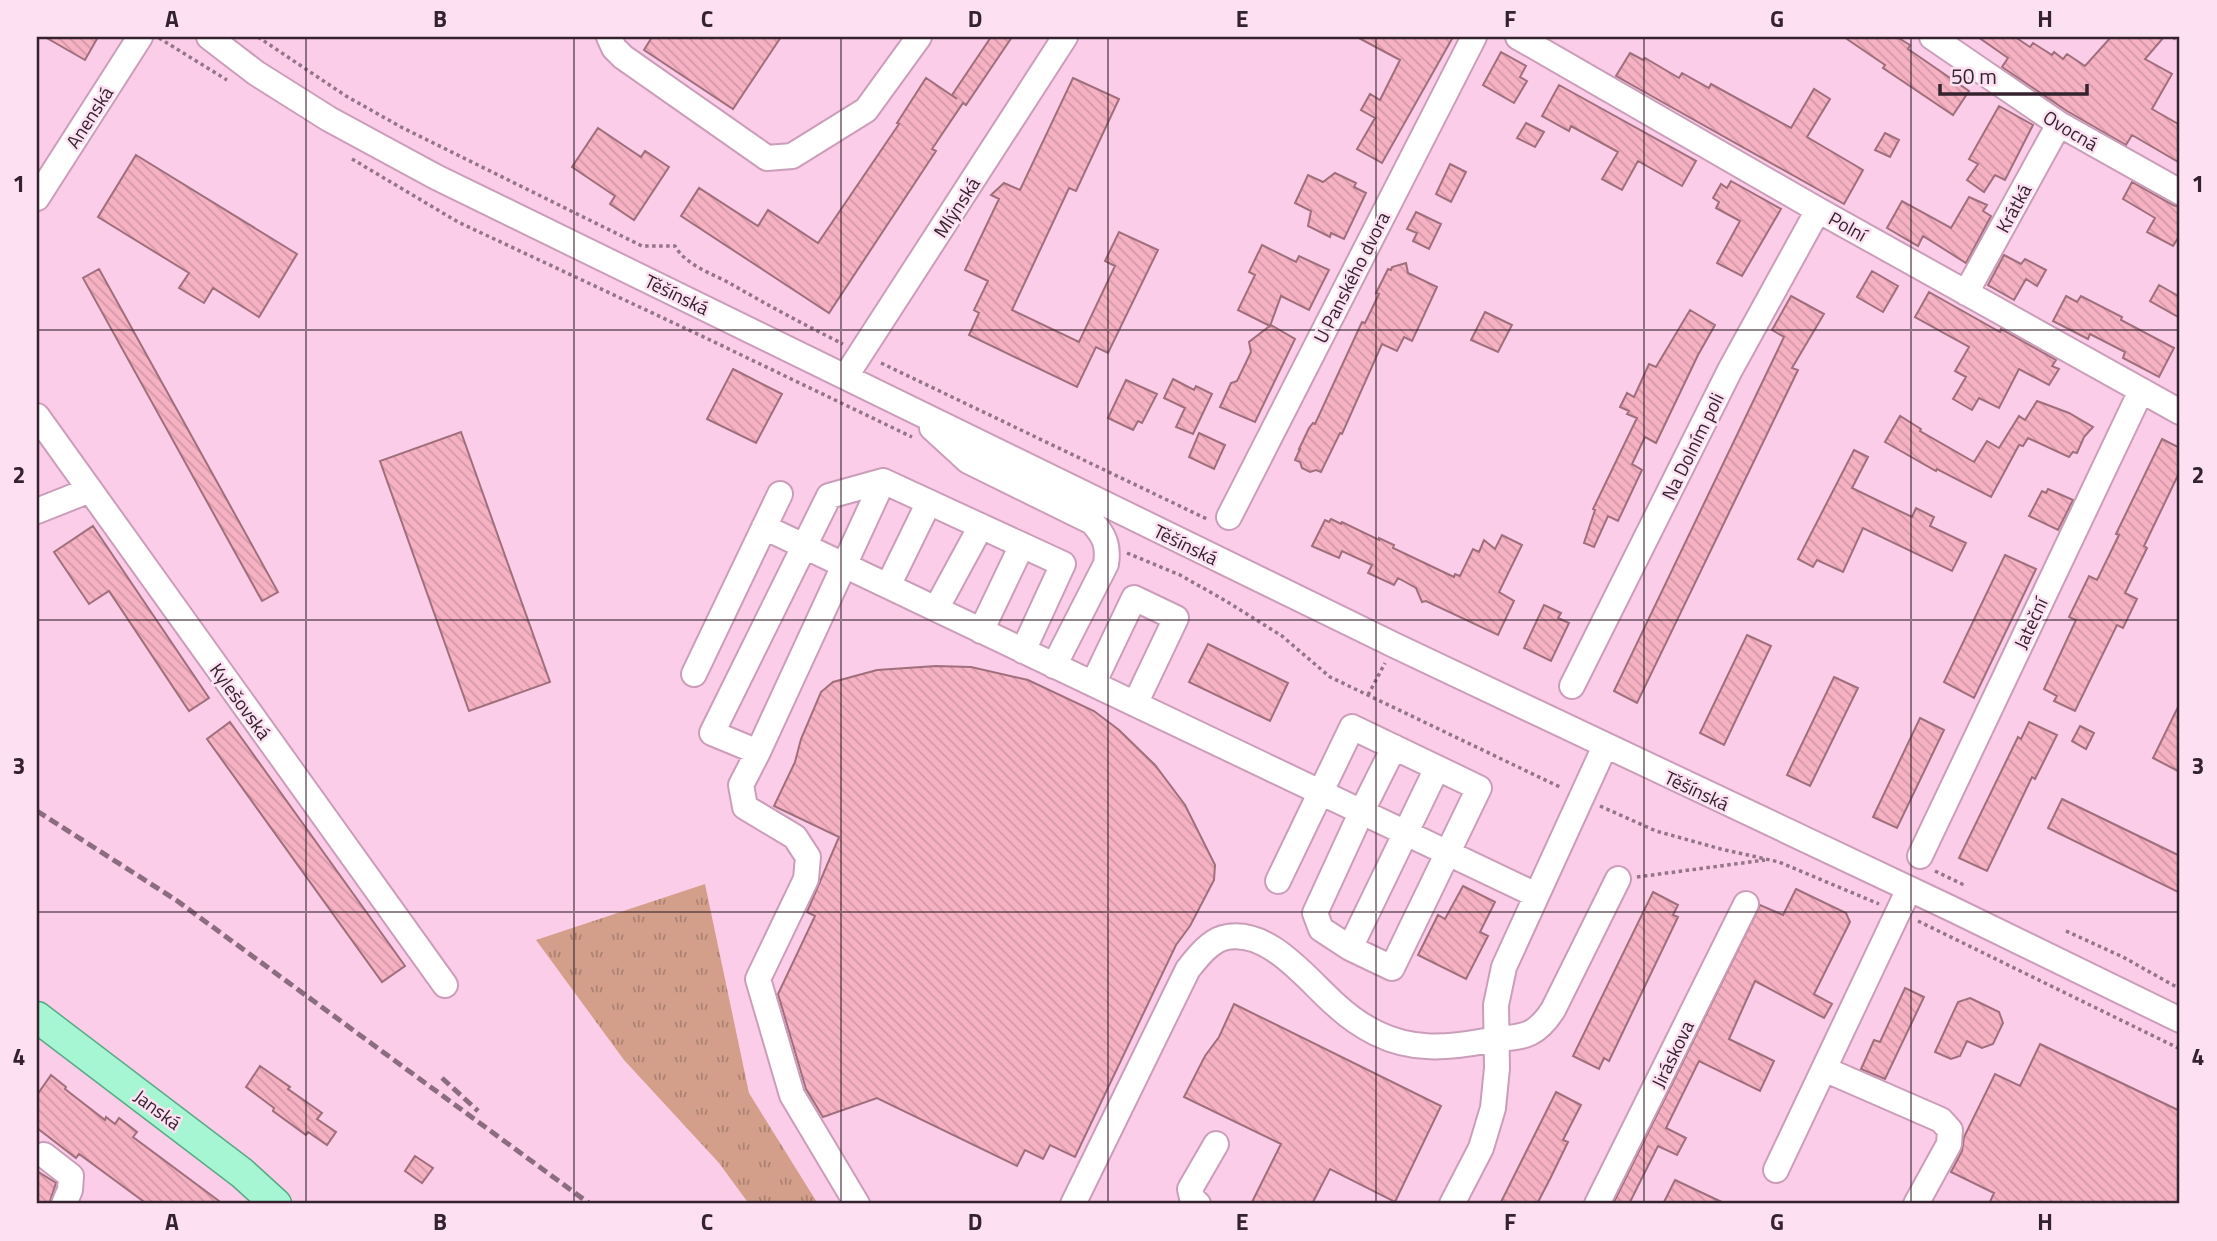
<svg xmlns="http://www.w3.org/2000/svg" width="2217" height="1241" font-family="'Titillium Web',sans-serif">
	<defs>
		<pattern id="grass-tufts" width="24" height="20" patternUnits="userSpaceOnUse" patternTransform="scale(1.75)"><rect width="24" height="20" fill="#d39f8b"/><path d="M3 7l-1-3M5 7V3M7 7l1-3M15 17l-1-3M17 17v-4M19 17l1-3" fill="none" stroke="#ac8172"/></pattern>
		<pattern id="building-back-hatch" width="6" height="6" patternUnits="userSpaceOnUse" patternTransform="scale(1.75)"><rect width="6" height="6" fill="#f6b1c3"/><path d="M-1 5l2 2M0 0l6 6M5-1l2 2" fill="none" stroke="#d498a8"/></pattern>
	</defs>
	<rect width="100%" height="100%" fill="#fccde9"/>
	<path fill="url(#grass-tufts)" d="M705,884L749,1093L818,1204H749L719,1163L624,1060L536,940Z"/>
	<path fill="url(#building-back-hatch)" stroke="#9f6f7c" stroke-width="2" d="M45,37H98L85,60Z
		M652,37H781L733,109L644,50Z
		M991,37H1012L966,105L963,103L932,149L936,151L829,313L681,216L699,188L758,226L768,210L818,243L899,124L897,123L926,78L957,99L952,95Z
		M1357,37H1453L1382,163L1357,149L1375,118L1361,110L1370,94L1380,100L1400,60Z
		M1844,37H1897L1910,45L1908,49L1969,91L1953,115L1883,68L1885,65Z
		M1978,37H2015L2030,47L2033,43L2052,55L2054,52L2063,59L2067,54L2085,66L2111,37H2164L2145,59L2172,74L2152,109L2180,125V163L2132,135L2126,145L2067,111L2002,67L2008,58Z
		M1501,52L1526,66L1520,77L1527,81L1514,103L1483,85Z
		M1630,53L1643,60L1645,58L1679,78L1682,73L1709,88L1711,84L1791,128L1814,89L1830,99L1807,137L1863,170L1844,204L1616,76Z
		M1073,78L1119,99L1076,191L1069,188L1012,310L1079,342L1115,266L1105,261L1119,232L1158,250L1108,353L1096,347L1077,387L969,335L979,313L974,310L988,281L965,270L999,199L991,195L1004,183L1020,190Z
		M1559,85L1696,161L1682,186L1638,161L1622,190L1602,179L1618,152L1571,126L1569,131L1542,116Z
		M1999,106L2033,125L2005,180L1995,175L1984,192L1967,180L1978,164L1969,159Z
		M1526,123L1544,132L1535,147L1517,138Z
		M598,128L641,157L645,151L669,167L634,220L610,204L615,196L572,167Z
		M1885,133L1899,140L1890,157L1875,150Z
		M136,155L297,254L259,317L213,288L204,303L179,288L189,273L98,217Z
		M1450,164L1466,172L1451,202L1436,194Z
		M1335,173L1356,183L1354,187L1366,193L1344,239L1331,233L1330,237L1308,226L1311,211L1295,203L1308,175L1323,182Z
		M1731,181L1781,209L1742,276L1717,263L1740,221L1716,208L1719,202L1713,198L1721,184L1727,188Z
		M2132,182L2173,205L2180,207V235L2173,246L2147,232L2155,218L2123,199Z
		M1969,197L1987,205L1983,211L1991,216L1966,263L1923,236L1918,246L1887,228L1902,201L1951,228Z
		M1416,212L1441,224L1429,249L1413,241L1417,233L1407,229Z
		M1262,245L1296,262L1299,256L1329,270L1309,310L1281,296L1270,326L1238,310L1255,275L1249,272Z
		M2004,255L2021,264L2025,259L2046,270L2037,286L2026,279L2014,300L1988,285Z
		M1406,263L1408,273L1437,287L1419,326L1412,341L1404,337L1397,351L1382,344L1342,434L1340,433L1321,472L1316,470L1310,472L1302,468L1300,462L1295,460L1300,449H1299L1309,428L1313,423L1315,424L1362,322L1365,323L1379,294L1376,293L1388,269L1391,270L1392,267Z
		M99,269L278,592L262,601L83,278Z
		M1872,271L1898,286L1883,312L1857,297Z
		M2159,285L2180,297V318L2150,301Z
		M1929,292L2000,332L2001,329L2056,360L2052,366L2059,369L2049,385L2019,369L1999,408L1979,398L1972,410L1953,399L1966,377L1955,371L1969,347L1915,317Z
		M1791,296L1824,314L1792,368L1798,370L1637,703L1614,691L1784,337L1772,330Z
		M2066,296L2077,302L2081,296L2122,317L2121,320L2174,348L2159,377L2123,358L2125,352L2090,334L2088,339L2053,321Z
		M1690,310L1715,325L1698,355L1656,443L1645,437L1632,464L1642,470L1618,521L1608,516L1594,547L1584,543L1595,510L1593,509L1637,418L1627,414L1629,411L1620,407L1627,393L1634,397L1649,364L1656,367Z
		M1485,312L1512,325L1498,352L1471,340Z
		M1271,325L1295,339L1255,422L1220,407L1231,383L1237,381L1251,352L1249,342Z
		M733,369L782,394L756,443L707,419Z
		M1173,379L1194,390L1196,386L1212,394L1193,434L1176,427L1185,408L1164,398Z
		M1126,380L1157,394L1142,423L1138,421L1133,430L1108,418Z
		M2037,401L2069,413L2093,427L2084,437L2077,453L2073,452L2069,457L2028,438L2023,446L2019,445L1991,497L1937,469L1936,471L1885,442L1900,416L1921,429L1920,431L1974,462L1987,441L1999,448L2019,416L2025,420Z
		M461,432L550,682L469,711L380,461Z
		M1199,433L1225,445L1214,469L1189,457Z
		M2162,439L2180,448V471L2144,546L2147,548L2125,593L2137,599L2123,628L2117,625L2075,711L2054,701L2057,696L2044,689L2076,620L2069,617L2089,576L2097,580L2119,535L2116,534Z
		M1854,450L1868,457L1852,488L1912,517L1916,508L1934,517L1930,526L1966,543L1952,571L1863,528L1843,572L1817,560L1813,567L1798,559Z
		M2048,489L2073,500L2058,530L2029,516L2042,491L2046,493Z
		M1331,519L1341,524L1342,522L1379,540V538L1394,545L1393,548L1454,577L1455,574L1460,576L1473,549L1479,552L1484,540L1495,549L1502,535L1522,545L1499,592L1514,601L1498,635L1426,601L1422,602L1416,588L1398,578L1394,585L1368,573L1372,565L1342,551L1339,558L1314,547L1312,546L1325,520L1329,522Z
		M93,526L209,698L189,711L109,591L89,604L54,552Z
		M2005,555L2036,569L1974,698L1944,682Z
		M1544,605L1561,613L1558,618L1569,623L1551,661L1524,648Z
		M1747,635L1771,646L1724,745L1700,733Z
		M1208,644L1288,683L1270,721L1189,682Z
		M936,666L971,667L1028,680L1094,711L1119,730L1155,765L1185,805L1215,865L1214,880L1190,926L1176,945L1075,1157L1050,1145L1043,1159L1025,1150L1017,1166L877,1098L823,1117L806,1089L778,994L815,916L807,912L839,837L774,806L795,762L801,739L821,692L833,682L877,670Z
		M1834,677L1858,688L1810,786L1787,775Z
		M2180,703V772L2153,758Z
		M1920,718L1944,730L1897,828L1873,817Z
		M230,722L405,966L382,982L207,739Z
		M2029,722L2057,735L2035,779L2032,777L1987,871L1959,858L2018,737L2021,739Z
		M2080,726L2094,733L2086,749L2072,741Z
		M2062,799L2180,856V893L2048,828Z
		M1463,886L1495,902L1480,932L1488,936L1466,979L1418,955L1438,915L1445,919Z
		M1796,889L1846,913L1850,922L1814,994L1832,1004L1824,1018L1755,981L1729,1039L1774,1061L1760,1091L1699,1061L1666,1128L1686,1138L1677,1155L1658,1146L1629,1204H1613L1760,905L1783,915Z
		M1653,892L1678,905L1673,915L1678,917L1609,1061L1604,1058L1599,1069L1573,1056Z
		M1905,988L1924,997L1885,1079L1861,1069L1874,1040L1880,1042Z
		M1970,998L1999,1012L2003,1023L1993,1044L1982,1048L1967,1041L1960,1056L1951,1059L1935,1052L1958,1002Z
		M1234,1004L1441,1106L1395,1202L1330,1169L1312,1204H1251L1281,1144L1184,1097L1205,1056L1219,1037Z
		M2040,1044L2180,1111V1204H1989L1994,1193L1951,1172L1962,1151L1964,1137L1995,1074L2020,1086Z
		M260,1066L290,1087L288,1089L322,1113L317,1119L336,1132L327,1145L308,1132L306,1135L273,1111L274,1108L246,1087Z
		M51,1075L66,1087L65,1089L105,1120L106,1117L115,1124L119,1118L137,1132L133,1137L223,1204H147L79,1154L76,1158L37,1128V1095Z
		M1556,1092L1581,1105L1563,1140L1568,1142L1550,1179L1537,1204H1500Z
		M415,1156L433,1168L422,1183L405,1171Z
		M37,1171L56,1183L49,1204H37Z
		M1675,1180L1726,1204H1663Z"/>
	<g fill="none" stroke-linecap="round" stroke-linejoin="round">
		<defs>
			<path id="minor" d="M209,37L256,73L329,119L436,177L1394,645L1950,908L2180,1020
				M609,37L614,48L623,57L767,158L792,156L866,110L919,37
				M1518,37L1818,210L2180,412
				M1932,37L2059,124L2180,192
				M37,198L140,37
				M1966,293L2059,124
				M846,376L1065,37
				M37,416L445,985
				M932,428L968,461L1092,522C1104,535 1109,545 1106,564L1054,666
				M883,481L829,496L712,733L758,752L883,481L1063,564L1023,651
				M37,511L90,490
				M1229,517L1474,37
				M764,527L1536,895
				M888,586L929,502
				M936,609L981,526
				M981,631L1022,545
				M694,674L780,494
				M1093,684L1134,598L1176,618L1135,704
				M1572,686L1730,370L1818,210
				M758,752L741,785L745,807L795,837L808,857L806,879L758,979L792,1095L857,1204
				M1920,856L2141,391
				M1278,881L1352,727L1479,788L1392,968L1350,948L1437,768
				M1350,948L1321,929L1315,913L1361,813L1394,747
				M1824,1069L1941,1120L1950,1130L1949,1144L1916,1204
				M44,1155L71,1176L70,1190L64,1204
				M1776,1170L1909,889
				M1073,1204L1188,969C1197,958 1209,942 1223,938C1268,926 1307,980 1337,1006C1349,1017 1362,1026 1376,1033C1412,1051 1447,1048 1485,1041C1519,1035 1532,1042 1553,1010L1618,879
				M1198,1204L1192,1198L1190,1189L1216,1144
				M1452,1204L1481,1148L1493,1108L1497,1068L1496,1005L1504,967L1605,746
				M1597,1204L1746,904"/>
			<path id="major" d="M37,1017L242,1173L276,1204"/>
		</defs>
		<use href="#minor" stroke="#ca9eb9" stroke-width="28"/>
		<use href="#major" stroke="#59a886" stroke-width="33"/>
		<path stroke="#947588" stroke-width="3.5" stroke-dasharray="3.5 3.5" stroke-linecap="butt" d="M258,37L346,96L401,127L642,246H675C686,266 714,274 733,285C769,306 805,325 843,344
			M2173,37L2180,42
			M159,38L227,80
			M352,159L458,222L708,339L912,437
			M881,363L1209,520
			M1127,553L1180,575L1226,601L1282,636L1330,677L1562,788
			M1368,695L1385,663
			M1600,806L1656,831L1721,849L1779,862L1879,904
			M1935,871L1962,884L1960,888
			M1637,877L1765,860
			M1918,921L2180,1049
			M2066,931L2123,957L2180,989"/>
		<use href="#minor" stroke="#fff" stroke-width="24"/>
		<use href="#major" stroke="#a7f6d3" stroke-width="30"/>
		<path stroke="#8b6d7f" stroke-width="5" stroke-dasharray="10 5" stroke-linecap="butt" d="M37,811L176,900L590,1204
			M442,1078L478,1111"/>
	</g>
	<path fill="none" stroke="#34232e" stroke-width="2" stroke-opacity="0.55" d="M306,37V1204M574,37V1204M841,37V1204M1108,37V1204M1376,37V1204M1644,37V1204M1911,37V1204M37,330H2180M37,620H2180M37,912H2180"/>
	<g text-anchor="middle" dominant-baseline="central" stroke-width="5" stroke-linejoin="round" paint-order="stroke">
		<g font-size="19" fill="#34232e" stroke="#fde0f1">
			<text transform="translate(89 117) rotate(-57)">Anenská</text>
			<text transform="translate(2071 130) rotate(31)">Ovocná</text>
			<text transform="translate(956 207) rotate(-57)">Mlýnská</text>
			<text transform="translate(2013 208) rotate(-61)">Krátká</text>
			<text transform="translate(1848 226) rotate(29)">Polní</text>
			<text transform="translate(1351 277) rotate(-63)">U Panského dvora</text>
			<text transform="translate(677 294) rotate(26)">Těšínská</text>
			<text transform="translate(1692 446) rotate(-64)">Na Dolním poli</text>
			<text transform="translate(1186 544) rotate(26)">Těšínská</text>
			<text transform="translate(2030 623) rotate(-65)">Jateční</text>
			<text transform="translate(241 701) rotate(54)">Kylešovská</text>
			<text transform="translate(1697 790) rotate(25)">Těšínská</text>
			<text transform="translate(1672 1054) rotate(-64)">Jiráskova</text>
			<text transform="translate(158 1109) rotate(37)">Janská</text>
		</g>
	</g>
	<rect width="2217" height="1241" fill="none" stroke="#fde0f1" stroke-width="77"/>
	<path d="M1940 84v10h147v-10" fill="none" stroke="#34232e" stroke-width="3.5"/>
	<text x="1951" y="84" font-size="21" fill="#34232e" stroke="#fde0f1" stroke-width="5" paint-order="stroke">50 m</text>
	<rect x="38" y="38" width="2140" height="1164" fill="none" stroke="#34232e" stroke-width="2.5"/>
	<g font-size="23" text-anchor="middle" font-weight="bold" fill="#34232e">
		<text x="172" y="27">A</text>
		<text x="440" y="27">B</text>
		<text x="707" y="27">C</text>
		<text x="975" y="27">D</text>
		<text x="1242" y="27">E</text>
		<text x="1510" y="27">F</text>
		<text x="1777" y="27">G</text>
		<text x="2045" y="27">H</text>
		<text x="19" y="192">1</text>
		<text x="2198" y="192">1</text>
		<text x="19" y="483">2</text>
		<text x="2198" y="483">2</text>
		<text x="19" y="774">3</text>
		<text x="2198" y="774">3</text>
		<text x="19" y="1065">4</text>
		<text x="2198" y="1065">4</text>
		<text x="172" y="1230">A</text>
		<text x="440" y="1230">B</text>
		<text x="707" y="1230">C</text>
		<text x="975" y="1230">D</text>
		<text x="1242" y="1230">E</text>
		<text x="1510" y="1230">F</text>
		<text x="1777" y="1230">G</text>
		<text x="2045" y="1230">H</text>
	</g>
</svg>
